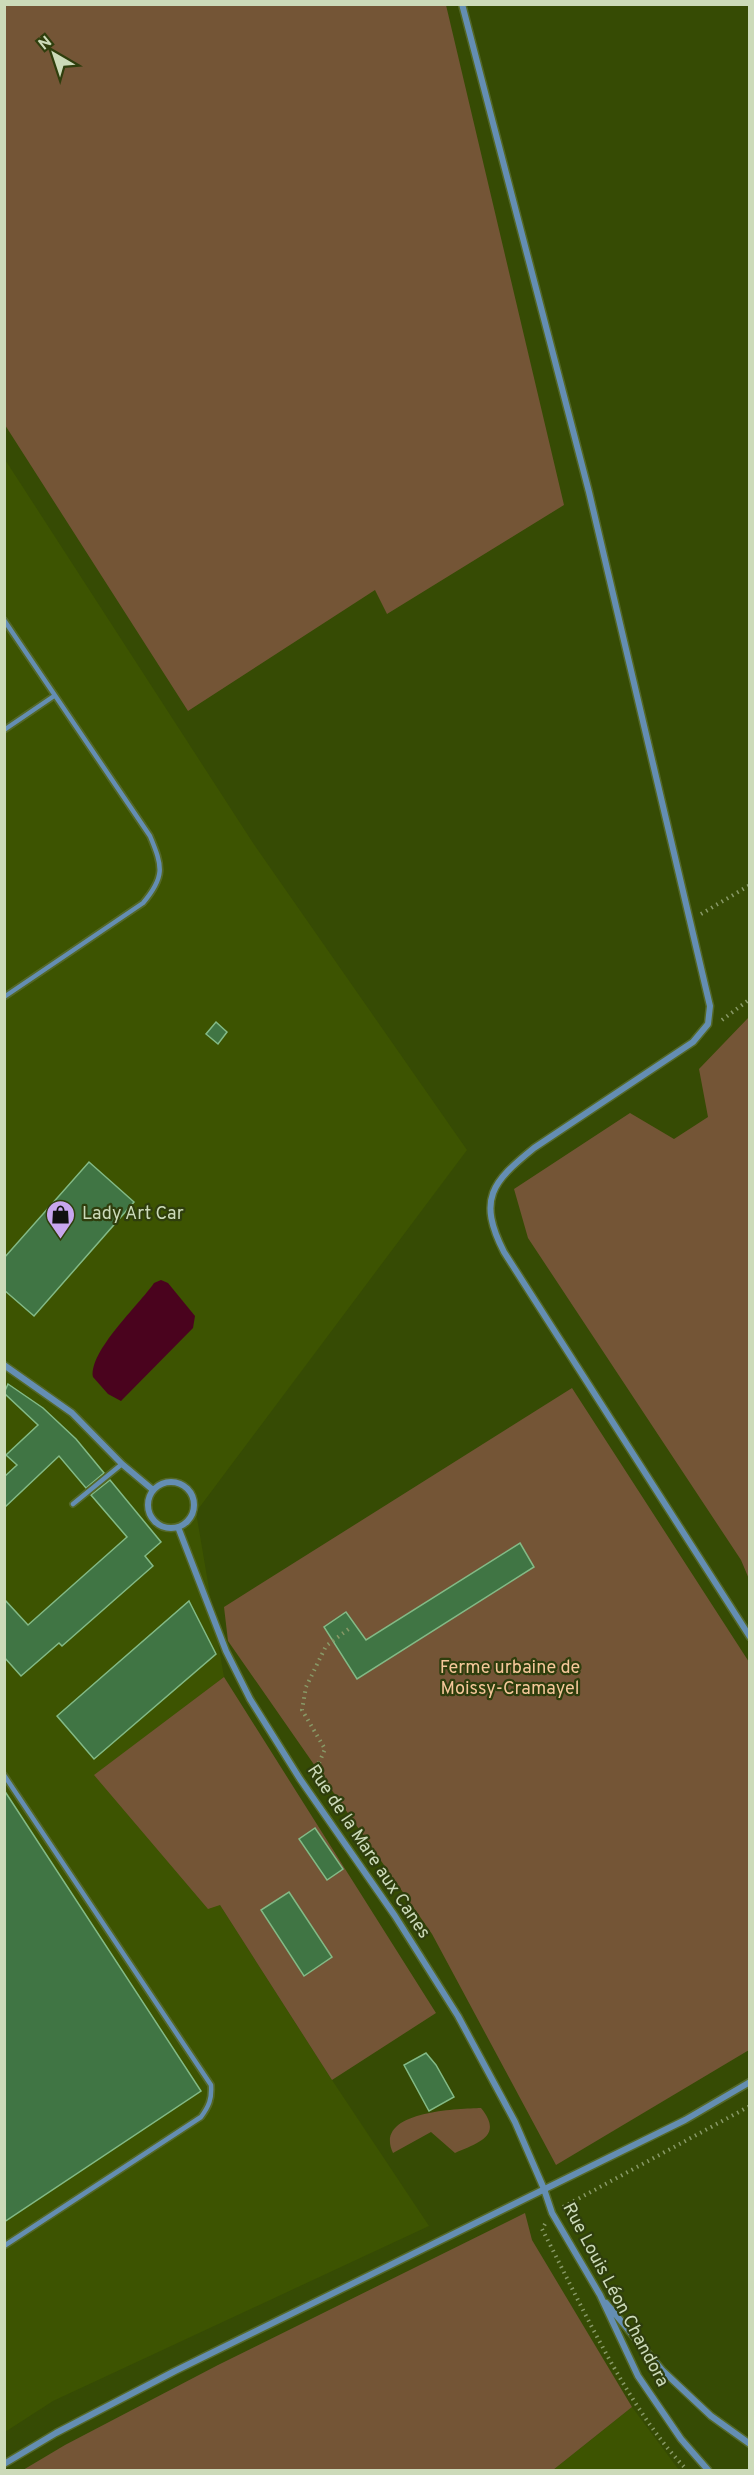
<svg xmlns="http://www.w3.org/2000/svg" width="754" height="2475" font-family="Overpass,sans-serif">
	<rect width="100%" height="100%" fill="#364b04"/>
	<path fill="#3d5401" d="M4,458L253,843L467,1150L196,1512L224,1677L95,1775L220,1905L332,2080L429,2226L53,2401L5,2432Z
		M632,2407L679,2470H553Z"/>
	<path fill="#745536" d="M5,4L446,5L564,505L387,614L375,590L188,711L5,425Z
		M749,1017V1579L741,1560L528,1238L514,1189L630,1113L674,1139L708,1117L699,1069Z
		M572,1388L749,1662V2050L556,2165L432,1934L228,1641L224,1607Z
		M224,1677L436,2013L332,2080L220,1905L208,1909L94,1775Z
		M481,2108C504,2136 478,2143 455,2153L431,2132L393,2153C373,2111 456,2109 481,2108Z
		M525,2213L532,2240L632,2407L553,2470H23L65,2445L218,2365Z"/>
	<path fill="#4a031e" d="M161,1280L168,1283L195,1316L193,1328L121,1401L108,1394L93,1377C89,1351 139,1305 154,1283Z"/>
	<path fill="#407544" stroke="#83ba86" stroke-width="1.5" d="M216,1022L227,1032L218,1044L206,1034Z
		M89,1162L134,1202L34,1316L4,1290V1258Z
		M8,1384L43,1408L76,1439L104,1473L86,1488L59,1456L4,1508V1477L17,1465L6,1455L38,1425L4,1393Z
		M110,1480L161,1542L145,1556L153,1566L62,1646L59,1643L21,1676L4,1657V1599L28,1625L127,1537L91,1495Z
		M520,1543L534,1567L357,1679L324,1627L346,1612L366,1640Z
		M189,1601L216,1654L94,1759L57,1716Z
		M4,1790L201,2091L4,2222Z
		M315,1828L343,1869L327,1880L299,1839Z
		M289,1892L332,1957L304,1976L261,1910Z
		M426,2053L436,2065L454,2097L429,2111L404,2065Z"/>
	<g fill="none" stroke-linecap="round" stroke-linejoin="round">
		<defs>
			<path id="lane" d="M4,620L150,836C163,867 165,877 143,903L4,997
				M4,730L54,696
				M73,1504L122,1464
				M4,1775L211,2085C212,2099 209,2106 201,2117L4,2246"/>
			<path id="street" d="M462,4L589,492L710,1006L708,1024L693,1042L534,1148C492,1182 477,1199 504,1252L750,1637
				M4,1365L72,1413L122,1464L153,1490
				M148 1505a23 23 0 1 1 46 0a23 23 0 1 1-46 0Z
				M178,1527L226,1651L250,1699L300,1779L395,1916L458,2016L515,2122L544,2189L552,2213L600,2295L638,2376L681,2439L708,2470
				M606,2303L662,2370L711,2416L750,2444
				M4,2464L56,2433L175,2371L685,2120L750,2082"/>
		</defs>
		<use href="#lane" stroke="#546828" stroke-width="8"/>
		<use href="#street" stroke="#546828" stroke-width="9"/>
		<path stroke="#889967" stroke-width="4" stroke-dasharray="1.5 4.5" stroke-linecap="butt" d="M701,914L750,885
			M722,1020L750,999
			M310,1771L319,1763L325,1749L302,1710L306,1687L326,1646L350,1628
			M563,2207L750,2106
			M545,2224L542,2229C582,2306 627,2408 687,2470"/>
		<use href="#lane" stroke="#648eb3" stroke-width="4.5"/>
		<use href="#street" stroke="#648eb3" stroke-width="6"/>
	</g>
	<defs>
		<symbol id="shop-pin" viewBox="-11 -11 22 30"><path d="M0 17L-7.5 6A9.5 9.5 0 1 1 7.5 6Z" fill="#c8a6ef" stroke="#2f3e0d"/><path d="M-5-2.5h2.3a2.7 3.5 0 0 1 5.4 0H5L5.5 6h-11ZM-1.5-2.5h3a1.5 2.3 0 0 0-3 0Z" fill="#111"/></symbol>
	</defs>
	<g fill-rule="evenodd">
		<use href="#shop-pin" x="44" y="1198" width="33" height="45"/>
	</g>
	<g text-anchor="middle" dominant-baseline="central" stroke-width="4.5" stroke-linejoin="round" paint-order="stroke">
		<g font-size="18" fill="#ccdab9" stroke="#2f3e0d" text-anchor="start">
			<text x="82" y="1214">Lady Art Car</text>
		</g>
		<g font-size="18" fill="#f5c79a" stroke="#2f3e0d">
			<text x="510" y="1668">Ferme urbaine de<tspan x="510" dy="21">Moissy-Cramayel</tspan></text>
		</g>
		<g font-size="18" fill="#ccdab9" stroke="#2f3e0d">
			<text transform="translate(368 1852) rotate(56)">Rue de la Mare aux Canes</text>
			<text transform="translate(615 2295) rotate(62)">Rue Louis Léon Chandora</text>
		</g>
	</g>
	<rect width="754" height="2475" fill="none" stroke="#ccdab9" stroke-width="12"/>
	<g transform="translate(54 54) rotate(321)" stroke="#2f3e0d" stroke-width="4.5" paint-order="stroke">
	<path d="M0-4.5L10 22L0 15L-10 22Z" fill="#ccdab9"/>
	<text y="-9" font-size="16" font-weight="bold" text-anchor="middle" fill="#ccdab9">N</text>
	</g>
</svg>
